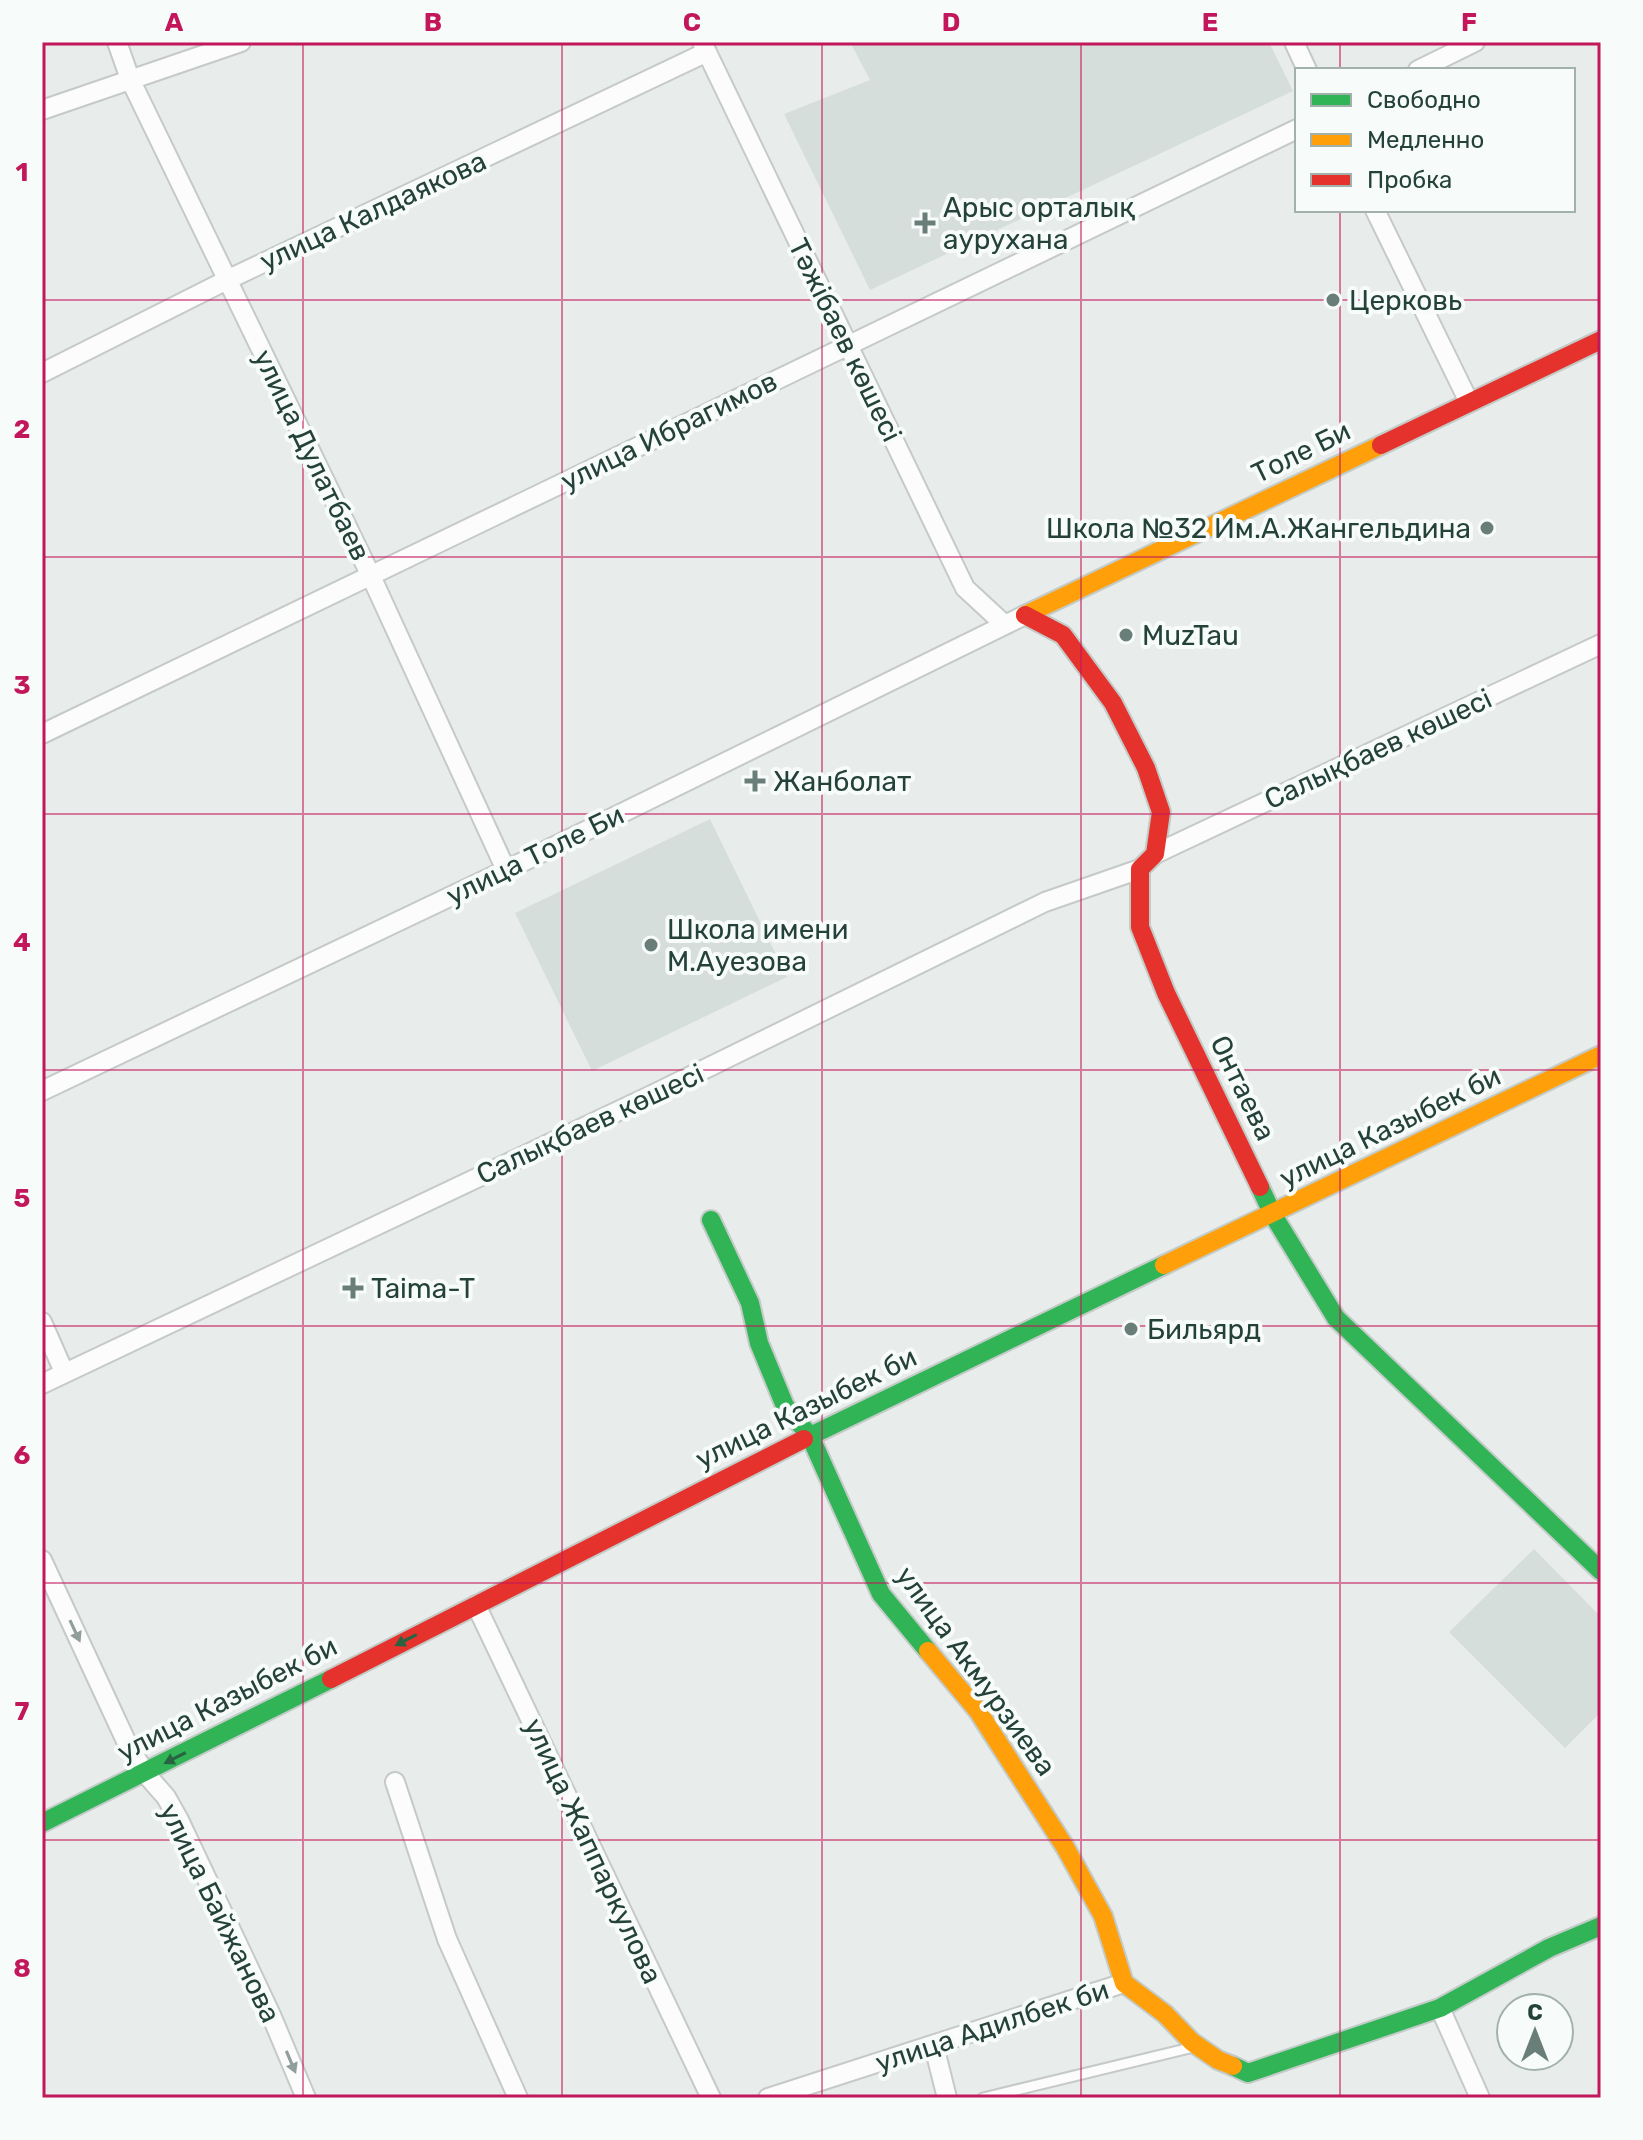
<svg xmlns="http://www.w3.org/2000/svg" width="1643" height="2140" font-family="Rubik,sans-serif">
	<rect width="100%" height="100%" fill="#e8edeb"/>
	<path fill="#d6dedb" d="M850,42H1269L1293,91L870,290L784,114L870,80Z
		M710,819L787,977L592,1071L515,913Z
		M1534,1549L1601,1617V1712L1565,1748L1449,1632Z"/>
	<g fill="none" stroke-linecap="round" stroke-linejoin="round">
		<defs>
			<path id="lane" d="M983,2098L1194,2047"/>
			<path id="street" d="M117,42L130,79L370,574L506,870
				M702,42L965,588L1005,625
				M1294,42L1307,70
				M1418,70L1475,42
				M42,110L241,42
				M1375,210L1469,402
				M42,373L227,280L707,52
				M42,734L1297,129
				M1155,854L1601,644
				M42,1091L506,870L1025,615
				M42,1322L64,1372
				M42,1384L652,1095L1045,902L1140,869
				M42,1560L126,1741L145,1773L166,1797L179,1820L271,2015L306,2098
				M476,1605L711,2098
				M395,1782L447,1939L518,2098
				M1440,2008L1480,2098
				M934,2046L947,2098
				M768,2098L1124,1983"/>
			<path id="fast" d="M1260,1187L1273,1215L1336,1318L1601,1571
				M711,1220L750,1303L759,1343L785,1406L810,1436L881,1594L928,1651
				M804,1439L1164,1265
				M42,1823L331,1679
				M1233,2066L1248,2073L1440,2008L1549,1948L1601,1926"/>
			<path id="slow" d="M1025,615L1381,445
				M1164,1265L1601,1055
				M928,1651L978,1711L1065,1847L1103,1916L1124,1983L1165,2014L1192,2042L1218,2060L1233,2066"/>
			<path id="jam" d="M1381,445L1601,340
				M1025,615L1063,635L1113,703L1146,768L1161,812L1155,854L1140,869V927L1166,993L1260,1187
				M331,1679L804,1439"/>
		</defs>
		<use href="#lane" stroke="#c5cac8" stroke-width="13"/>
		<use href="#street" stroke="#c5cac8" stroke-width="22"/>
		<use href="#fast" stroke="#c3cbc8" stroke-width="22"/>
		<use href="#slow" stroke="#c3cbc8" stroke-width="22"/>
		<use href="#jam" stroke="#c3cbc8" stroke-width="22"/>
		<use href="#lane" stroke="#fcfcfc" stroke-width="9"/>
		<use href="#street" stroke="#fcfcfc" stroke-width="18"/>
		<use href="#fast" stroke="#30b455" stroke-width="18"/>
		<use href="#slow" stroke="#ff9f0a" stroke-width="18"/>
		<use href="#jam" stroke="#e5322d" stroke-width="18"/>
	</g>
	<defs><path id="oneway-solid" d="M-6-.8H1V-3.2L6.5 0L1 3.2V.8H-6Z" transform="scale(2)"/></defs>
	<g fill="#909f9b">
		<use href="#oneway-solid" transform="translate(75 1631) rotate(65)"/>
		<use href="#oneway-solid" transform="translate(291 2062) rotate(67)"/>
	</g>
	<g fill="#286442">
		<use href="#oneway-solid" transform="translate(406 1640) rotate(153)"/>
		<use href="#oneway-solid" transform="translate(175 1758) rotate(153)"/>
	</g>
	<path fill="none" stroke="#c2185b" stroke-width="2" stroke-opacity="0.55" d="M303,42V2098M562,42V2098M822,42V2098M1081,42V2098M1340,42V70M1340,210V2098M42,300H1601M42,557H1601M42,814H1601M42,1070H1601M42,1326H1601M42,1583H1601M42,1840H1601"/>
	<g fill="#697e78" stroke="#f7fbf9" stroke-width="3">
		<path d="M921 211h8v8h8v8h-8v8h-8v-8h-8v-8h8z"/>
		<circle cx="1333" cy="300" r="8"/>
		<circle cx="1487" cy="528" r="8"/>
		<circle cx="1126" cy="635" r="8"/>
		<path d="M751 769h8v8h8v8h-8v8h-8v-8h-8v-8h8z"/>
		<circle cx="651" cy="945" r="8"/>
		<path d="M349 1276h8v8h8v8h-8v8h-8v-8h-8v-8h8z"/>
		<circle cx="1131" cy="1329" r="8"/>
	</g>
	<g text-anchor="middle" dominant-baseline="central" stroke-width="8" stroke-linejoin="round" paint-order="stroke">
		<g font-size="28" fill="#24423a" stroke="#f7fbf9" text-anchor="start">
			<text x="943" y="207">Арыс орталық<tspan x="943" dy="32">аурухана</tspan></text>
			<text x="1349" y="300">Церковь</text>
			<text x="1471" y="528" text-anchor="end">Школа №32 Им.А.Жангельдина</text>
			<text x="1142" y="635">MuzTau</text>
			<text x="773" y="781">Жанболат</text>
			<text x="667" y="929">Школа имени<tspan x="667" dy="32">М.Ауезова</tspan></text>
			<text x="371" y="1288">Taima-T</text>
			<text x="1147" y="1329">Бильярд</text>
		</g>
		<g font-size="28" fill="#24423a" stroke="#f7fbf9">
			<text transform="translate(373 211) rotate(-25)">улица Калдаякова</text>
			<text transform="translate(845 340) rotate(64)">Тәжібаев көшесі</text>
			<text transform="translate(669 431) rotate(-26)">улица Ибрагимов</text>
			<text transform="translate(1301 452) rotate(-26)">Толе Би</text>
			<text transform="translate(312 455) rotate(64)">улица Дулатбаев</text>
			<text transform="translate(1378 749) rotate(-25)">Салықбаев көшесі</text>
			<text transform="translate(535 855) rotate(-26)">улица Толе Би</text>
			<text transform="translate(1243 1088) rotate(64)">Онтаева</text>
			<text transform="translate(590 1124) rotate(-25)">Салықбаев көшесі</text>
			<text transform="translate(1390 1127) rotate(-26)">улица Казыбек би</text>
			<text transform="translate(806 1408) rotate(-26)">улица Казыбек би</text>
			<text transform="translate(976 1671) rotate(54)">улица Акмурзиева</text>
			<text transform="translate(227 1699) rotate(-27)">улица Казыбек би</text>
			<text transform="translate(593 1851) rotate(65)">улица Жаппаркулова</text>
			<text transform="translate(220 1913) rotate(64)">улица Байжанова</text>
			<text transform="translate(992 2026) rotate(-18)">улица Адилбек би</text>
		</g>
	</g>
	<rect width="1643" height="2140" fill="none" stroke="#f7fbf9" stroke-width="88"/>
	<rect x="1295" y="68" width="280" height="144" fill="#f7fbf9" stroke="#a3b1ad" stroke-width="2"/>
	<rect x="1311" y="94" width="40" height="12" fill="#30b455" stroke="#a3b1ad" stroke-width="2"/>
	<text x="1367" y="108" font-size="24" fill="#24423a">Свободно</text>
	<rect x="1311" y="134" width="40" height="12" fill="#ff9f0a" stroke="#a3b1ad" stroke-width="2"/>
	<text x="1367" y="148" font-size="24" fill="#24423a">Медленно</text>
	<rect x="1311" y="174" width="40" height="12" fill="#e5322d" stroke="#a3b1ad" stroke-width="2"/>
	<text x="1367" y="188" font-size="24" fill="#24423a">Пробка</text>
	<g transform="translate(1535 2032)"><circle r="38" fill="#f7fbf9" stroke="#a3b1ad" stroke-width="2"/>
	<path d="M0-6L14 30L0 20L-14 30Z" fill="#697e78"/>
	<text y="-12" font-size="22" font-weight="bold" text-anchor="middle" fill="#24423a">С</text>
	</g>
	<rect x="44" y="44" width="1555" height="2052" fill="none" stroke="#c2185b" stroke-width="3"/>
	<g font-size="26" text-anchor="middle" font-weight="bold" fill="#c2185b">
		<text x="174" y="31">A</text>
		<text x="433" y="31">B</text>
		<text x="692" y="31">C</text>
		<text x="951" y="31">D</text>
		<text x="1210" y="31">E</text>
		<text x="1469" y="31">F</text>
		<text x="22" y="181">1</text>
		<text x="22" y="438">2</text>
		<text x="22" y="694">3</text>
		<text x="22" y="951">4</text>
		<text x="22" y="1207">5</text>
		<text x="22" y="1464">6</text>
		<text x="22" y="1720">7</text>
		<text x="22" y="1977">8</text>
	</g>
</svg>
